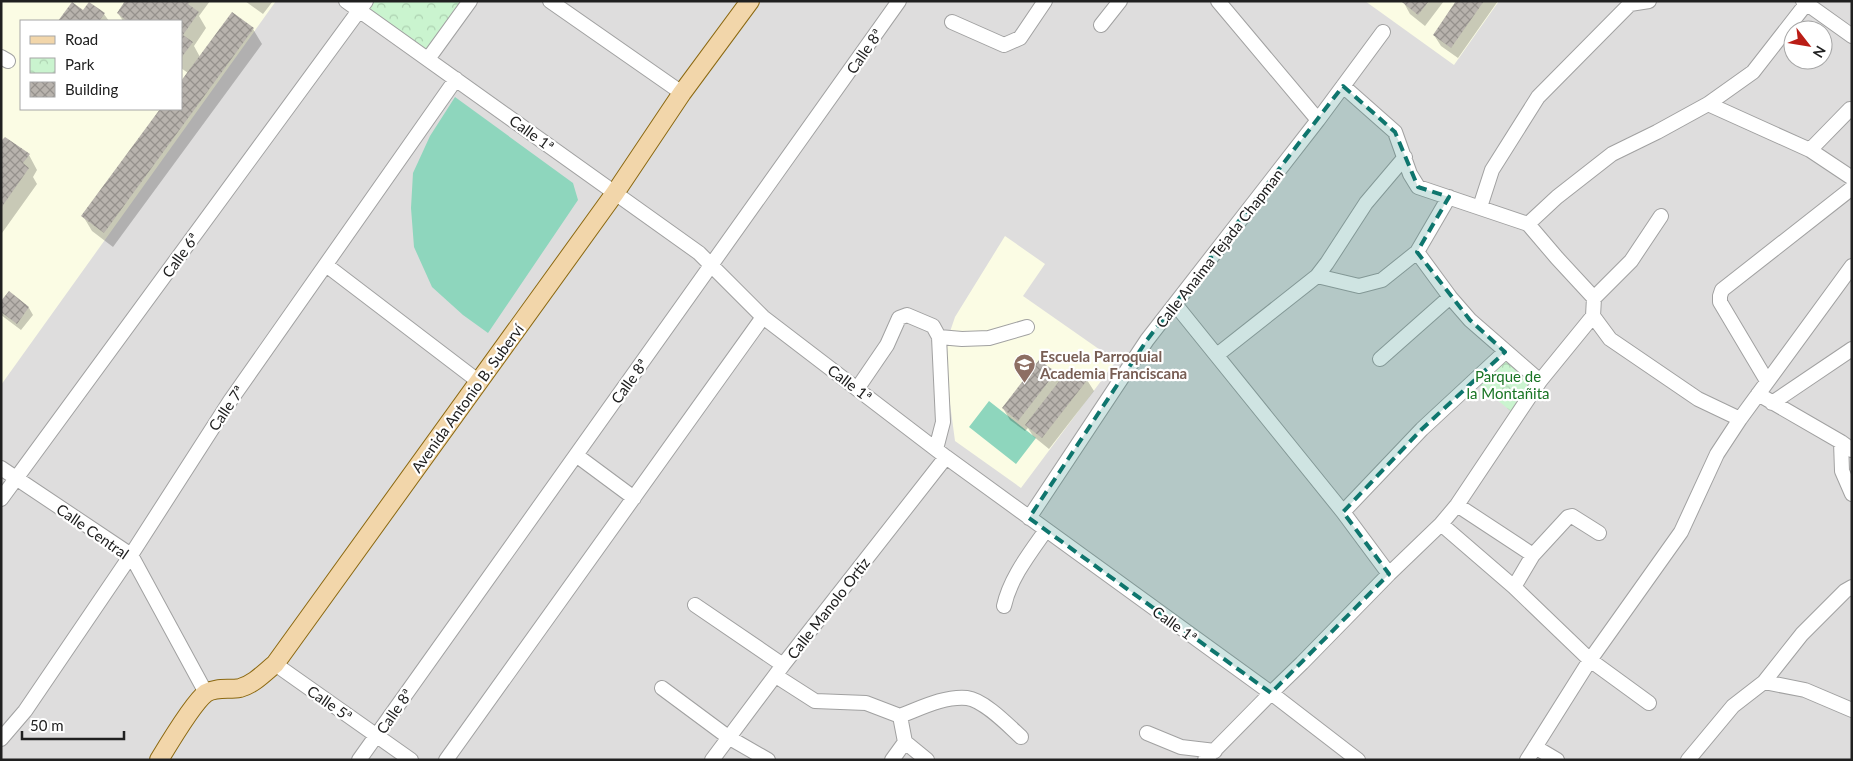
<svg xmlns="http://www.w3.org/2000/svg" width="1853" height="761" font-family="Lato,sans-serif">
	<defs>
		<pattern id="park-crowns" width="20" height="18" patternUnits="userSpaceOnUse" patternTransform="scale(1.25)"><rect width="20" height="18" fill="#caf4cf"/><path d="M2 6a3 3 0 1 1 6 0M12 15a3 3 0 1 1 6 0" fill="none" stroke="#add1b1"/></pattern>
		<pattern id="building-cross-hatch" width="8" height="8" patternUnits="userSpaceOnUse" patternTransform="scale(1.25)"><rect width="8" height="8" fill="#b8b3ad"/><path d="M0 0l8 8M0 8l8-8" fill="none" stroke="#95918c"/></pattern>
	</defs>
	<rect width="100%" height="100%" fill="#efede7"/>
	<path fill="#dedddd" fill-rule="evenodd" d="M1,1H1852V760H1ZM21,21H181V109H21ZM1793,30H1823V60H1793Z"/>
	<path fill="#fbfce4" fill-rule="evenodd" d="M1,1H276L1,385ZM21,21H181V109H21Z
		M1365,1H1499L1454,65Z
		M1005,236L1045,264L1023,296L1116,361L1021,488L955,441L943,352L955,317Z"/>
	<path fill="url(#park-crowns)" d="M374,1H462L427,50L369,9Z
		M1506,357L1535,382L1513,413L1478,384Z"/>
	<path fill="#8ed6bd" d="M455,97L573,183L578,200L488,333L463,315L432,287L414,247L411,208L413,173L430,136Z
		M989,401L1036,438L1016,464L969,427Z"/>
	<path fill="#0003" d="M127,1H210L199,16L206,28L194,46L200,57L232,14L253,29L262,44L113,247L92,231L83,216L162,109H181L188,73L181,68V21H123L118,13Z
		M245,1H273L263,14Z
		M1405,1H1444L1425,26L1410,14L1404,3Z
		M1458,1H1498L1458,58L1441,46L1434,35Z
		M72,4L84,12L104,14L109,21H60Z
		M1,144L29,155L37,170L33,177L37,184L2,233Z
		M9,293L29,308L33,315L21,330L1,315V303Z
		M1071,367L1087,380L1094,391L1049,449L1033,436L1028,428L1025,431L1010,420L1003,408L1055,373L1060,382Z"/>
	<path fill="url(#building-cross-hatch)" d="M125,1H191L188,4L199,12L183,35L193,42L181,58V21H127L117,13Z
		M1403,1H1429L1418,15L1402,2Z
		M1456,1H1484L1451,48L1433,35Z
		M72,2L83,10L89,2L105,13L100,20L103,21H58Z
		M232,12L254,28L104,233L81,216L160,109H181V81Z
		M5,137L30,154L23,163L29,168L1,208V141Z
		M9,291L29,307L17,324L1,312V301Z
		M1039,360L1056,372L1018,421L1002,408Z
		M1071,366L1088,379L1042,438L1025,425Z"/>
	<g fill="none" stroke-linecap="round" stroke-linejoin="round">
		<defs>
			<path id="minor" d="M346,1L699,253L763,317L946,457L1271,693L1358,760
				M550,1L682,93
				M1218,1L1318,120
				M1803,1L1852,36
				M952,22L1004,45L1020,38L1045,1
				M1101,25L1120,1
				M1,57L8,61
				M428,59L470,1
				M1343,86L1395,132L1410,174L1418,187L1528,224L1557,258L1594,298L1593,316
				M1708,104L1810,150L1852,178
				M1810,150L1850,109
				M1480,207L1492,170L1538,97L1630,4L1649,1
				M1528,224L1557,197L1612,154L1657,132L1708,104L1753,72L1806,4
				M1417,252L1450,297L1470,320L1540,381
				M326,265L478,381
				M1317,276L1359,286L1382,280L1417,252L1449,197
				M1594,298L1631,261L1661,216
				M1175,304L1343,512L1389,574
				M1217,355L1317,276L1327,263L1366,203L1405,157
				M1380,359L1450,297
				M1767,381L1720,302V296L1722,290L1852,188
				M857,389L887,345L899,318L907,315L933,326L939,337L962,339L989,338L1027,327
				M1758,394L1841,442L1852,450
				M1772,403L1852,349
				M1841,442L1842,471L1852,494
				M936,449L943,422L939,337
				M576,455L634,498
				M1,468L131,555L206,693
				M1,499L366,1
				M1457,505L1533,555
				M1343,512L1422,429L1505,352
				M1029,518L1147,340L1318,120L1383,32
				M1441,524L1514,587L1590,660L1649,703
				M1514,587L1533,555L1568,517L1572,516L1599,533
				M695,605L783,665
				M1004,606C1010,578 1030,553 1046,530
				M275,664L411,760
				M776,676L815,701L866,703L900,716C921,708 944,696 967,698C984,700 1009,726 1021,737
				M1764,682L1805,690L1852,710
				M662,688L728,737L768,760
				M900,716L905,742L927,760
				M1147,733L1181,747L1215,751
				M1,739L25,711L131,555L230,401L456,79
				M1535,747L1557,760
				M359,760L899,1
				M446,760L763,317
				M712,760L783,665L946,457
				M892,760L905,742
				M1205,760L1271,693L1302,663L1389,574L1441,524L1457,505L1540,381L1593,316L1610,339L1698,399L1740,419
				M1527,760L1590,660L1681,532L1717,454L1740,419L1852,266
				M1688,760L1733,706L1764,682L1802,634L1845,591L1852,587"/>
			<path id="major" d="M159,760C168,745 194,702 206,693C216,687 229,690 240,688C254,684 264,673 275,664L615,193L682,93L750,1"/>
		</defs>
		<use href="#minor" stroke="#a1a1a1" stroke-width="16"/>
		<use href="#major" stroke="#8b6810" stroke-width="20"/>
		<use href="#minor" stroke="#fff" stroke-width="14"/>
		<use href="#major" stroke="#f2d6aa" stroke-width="18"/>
	</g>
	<path fill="#0f766e" fill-opacity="0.2" stroke="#0f766e" stroke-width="4" stroke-dasharray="10 6" stroke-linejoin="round" d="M1343,86L1395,132L1418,187L1449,197L1417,252L1470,320L1505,352L1422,429L1343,512L1389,574L1271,693L1029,518L1147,340Z"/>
	<defs>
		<symbol id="school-pin" viewBox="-11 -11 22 30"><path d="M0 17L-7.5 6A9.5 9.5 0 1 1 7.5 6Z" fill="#8d6e63" stroke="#fff"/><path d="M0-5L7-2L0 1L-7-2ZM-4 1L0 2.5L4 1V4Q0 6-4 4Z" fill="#fff"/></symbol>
	</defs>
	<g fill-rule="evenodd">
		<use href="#school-pin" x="1012" y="352" width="25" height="34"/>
	</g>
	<g text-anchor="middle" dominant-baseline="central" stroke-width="4.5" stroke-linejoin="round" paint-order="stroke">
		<g font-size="15" fill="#202020" stroke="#fff">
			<text transform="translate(864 51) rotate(-55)">Calle 8ª</text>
			<text transform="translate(532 133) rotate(36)">Calle 1ª</text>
			<text transform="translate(1219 248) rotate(-52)">Calle Anaima Tejada Chapman</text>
			<text transform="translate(180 255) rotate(-54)">Calle 6ª</text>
			<text transform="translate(629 381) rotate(-54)">Calle 8ª</text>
			<text transform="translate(850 383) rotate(37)">Calle 1ª</text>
			<text transform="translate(467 398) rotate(-54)">Avenida Antonio B. Suberví</text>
			<text transform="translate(226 408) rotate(-56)">Calle 7ª</text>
			<text transform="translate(93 531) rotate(35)">Calle Central</text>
			<text transform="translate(828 608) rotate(-52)">Calle Manolo Ortiz</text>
			<text transform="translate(1175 624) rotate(36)">Calle 1ª</text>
			<text transform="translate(330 703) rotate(35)">Calle 5ª</text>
			<text transform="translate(394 711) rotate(-55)">Calle 8ª</text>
		</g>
		<g font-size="15" font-weight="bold" fill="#785e54" stroke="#fff" text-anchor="start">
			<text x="1040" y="356">Escuela Parroquial<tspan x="1040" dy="17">Academia Franciscana</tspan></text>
		</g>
		<g font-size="15" fill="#187423" stroke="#fff">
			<text x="1508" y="376">Parque de<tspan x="1508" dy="17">la Montañita</tspan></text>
		</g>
	</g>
	<rect width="1853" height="761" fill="none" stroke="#202020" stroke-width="5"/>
	<rect x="20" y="20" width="162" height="90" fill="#ffffff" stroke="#a6a6a6"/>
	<rect x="30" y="36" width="25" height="8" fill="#f2d6aa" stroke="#a6a6a6"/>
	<text x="65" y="45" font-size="15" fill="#202020">Road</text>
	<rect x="30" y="58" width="25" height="15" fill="url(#park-crowns)" stroke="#a6a6a6"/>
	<text x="65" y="70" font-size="15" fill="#202020">Park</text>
	<rect x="30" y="82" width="25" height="15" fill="url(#building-cross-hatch)" stroke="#a6a6a6"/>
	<text x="65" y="95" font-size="15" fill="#202020">Building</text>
	<g transform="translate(1808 45) rotate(121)"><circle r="24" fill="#ffffff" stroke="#a6a6a6"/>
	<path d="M0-4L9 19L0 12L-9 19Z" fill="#ba1d16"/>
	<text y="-8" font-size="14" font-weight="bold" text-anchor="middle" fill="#202020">N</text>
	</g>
	<path d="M22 731v8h102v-8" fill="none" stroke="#202020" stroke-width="2.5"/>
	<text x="30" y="731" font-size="15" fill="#202020" stroke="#ffffff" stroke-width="4" paint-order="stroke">50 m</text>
</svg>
